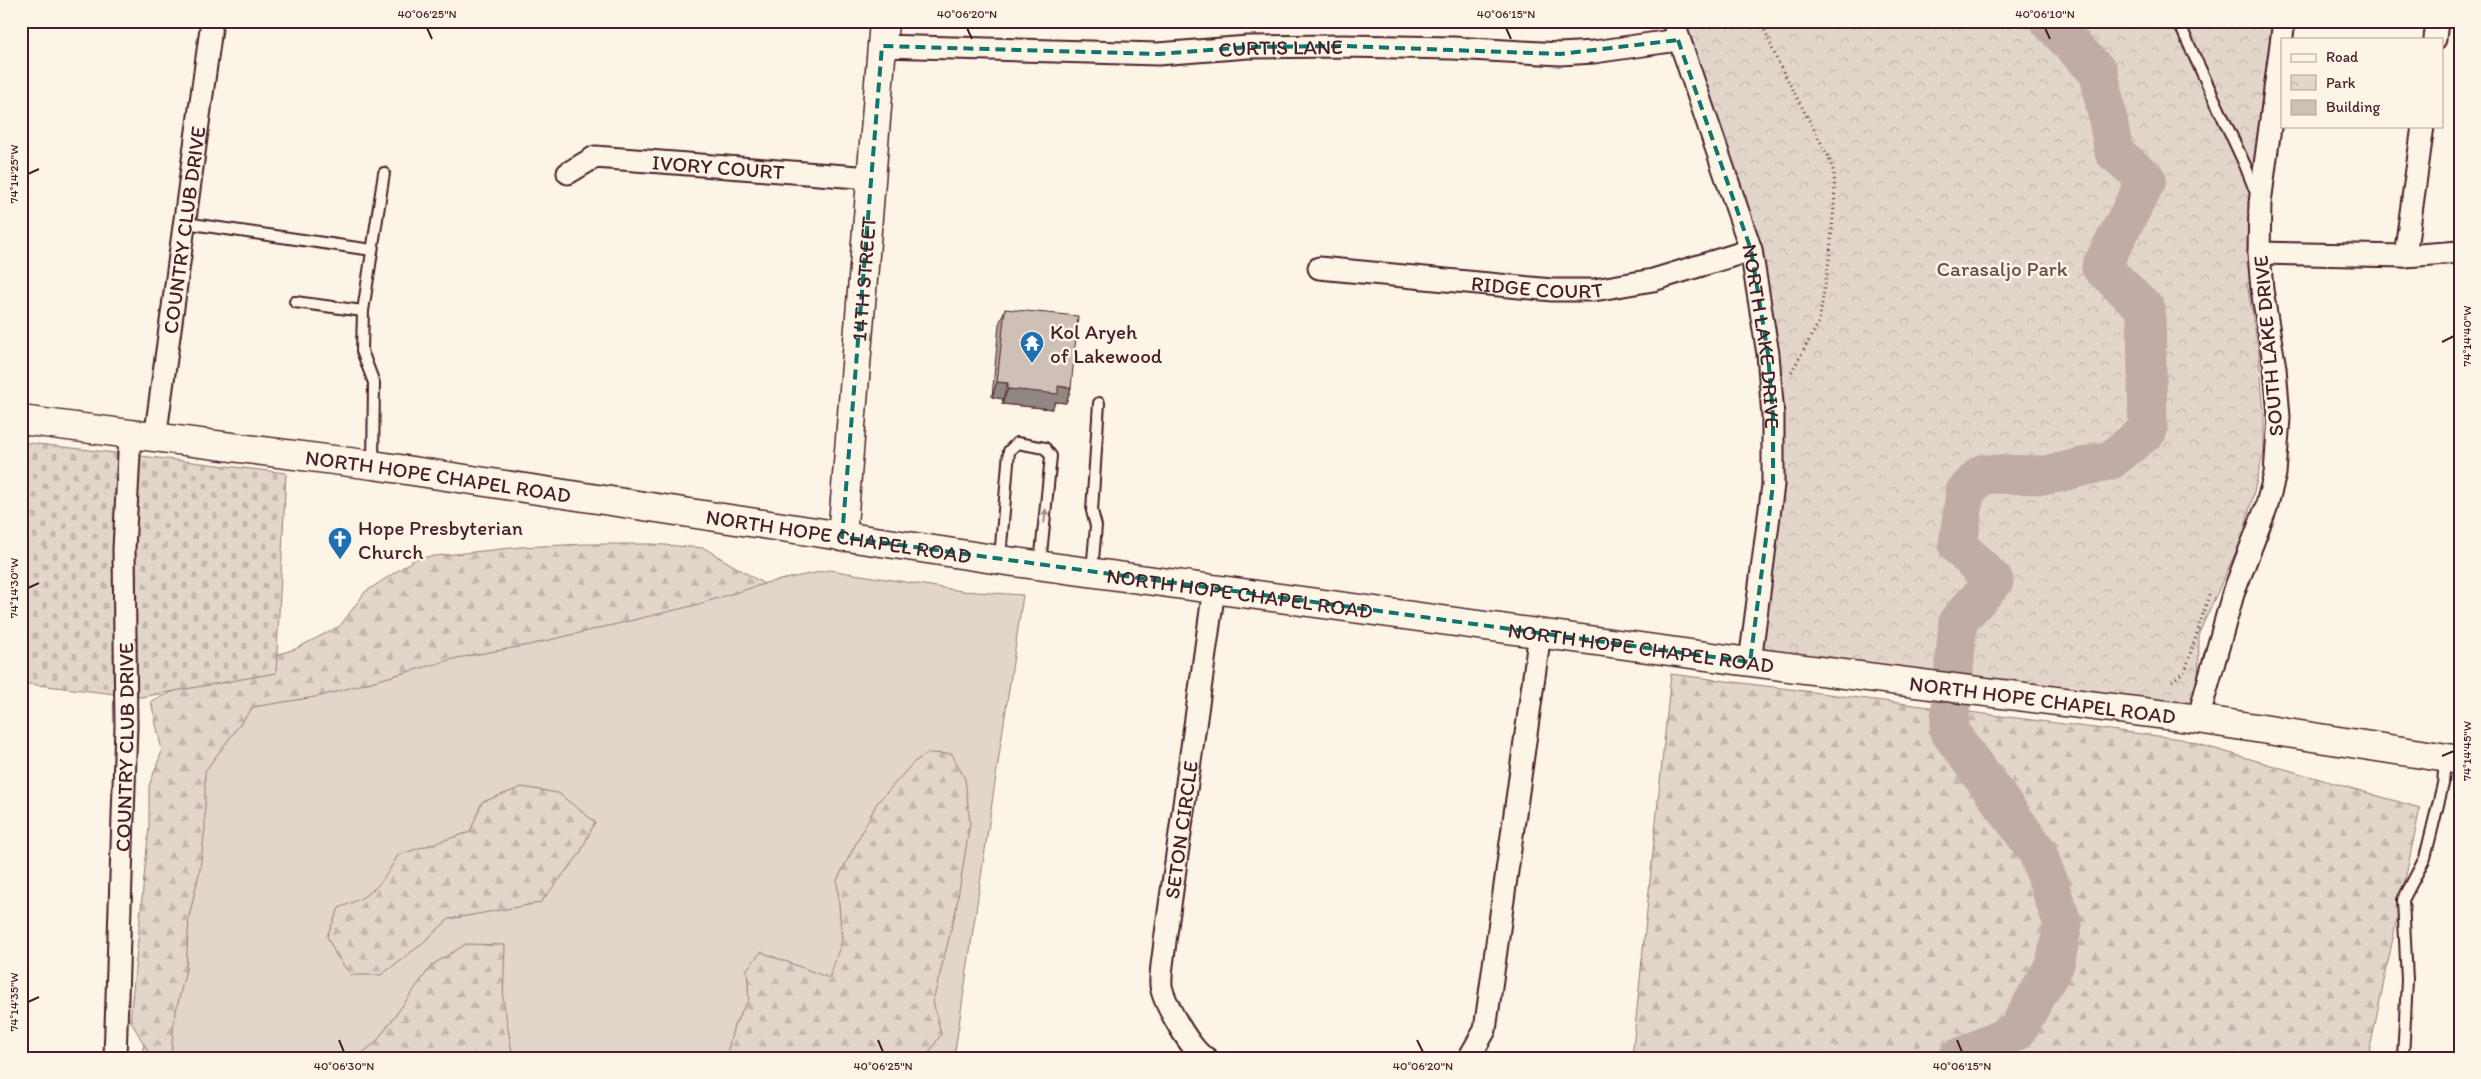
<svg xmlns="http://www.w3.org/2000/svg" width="2481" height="1079" font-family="Itim,sans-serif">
	<defs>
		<pattern id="forest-firs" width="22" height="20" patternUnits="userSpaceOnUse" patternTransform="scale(1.25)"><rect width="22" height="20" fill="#e2d5ca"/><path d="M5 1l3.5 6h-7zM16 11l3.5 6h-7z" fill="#c3b6ae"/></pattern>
		<pattern id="cemetery-stones" width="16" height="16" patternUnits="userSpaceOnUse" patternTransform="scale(1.25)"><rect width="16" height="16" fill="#e2d5ca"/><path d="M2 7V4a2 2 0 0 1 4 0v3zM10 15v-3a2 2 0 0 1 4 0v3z" fill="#c3b6ae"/></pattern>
		<pattern id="park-crowns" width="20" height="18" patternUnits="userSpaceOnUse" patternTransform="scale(1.25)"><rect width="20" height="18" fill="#e2d5ca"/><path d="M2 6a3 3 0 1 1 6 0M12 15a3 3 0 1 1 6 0" fill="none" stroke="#c3b6ae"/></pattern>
	</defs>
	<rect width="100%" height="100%" fill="#fcf5e5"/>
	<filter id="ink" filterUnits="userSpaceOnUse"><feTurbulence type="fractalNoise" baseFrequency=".02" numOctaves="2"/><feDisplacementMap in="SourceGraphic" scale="10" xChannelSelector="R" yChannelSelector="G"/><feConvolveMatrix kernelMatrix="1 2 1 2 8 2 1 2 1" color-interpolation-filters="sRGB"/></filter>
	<g filter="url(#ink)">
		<path fill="#e2d5ca" stroke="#967a7a" d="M829,570L962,591L1023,595L954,1058H142L187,702Z"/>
		<path fill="url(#forest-firs)" stroke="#967a7a" d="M587,544H651L704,548L764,584L692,606L529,645L457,658L321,696L253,707L205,771V828L200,869L189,917L186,969L174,1020L171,1058H152L130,1020L149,827V786L162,751L151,701L207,677L295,649L340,626L365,592L417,558L520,547Z
			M1671,674L2181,739L2420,808L2368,1058H1632Z
			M928,753L952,754L965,779L970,823L956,910L933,1001L941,1034L926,1058H726L734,1025L749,999L747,969L761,952L829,978L842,941L837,880L877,803L914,762Z
			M522,787L558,793L595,822L579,855L540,903L449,919L418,947L381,975H351L336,955L327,936L339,908C374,894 380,887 398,855L470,832L482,802Z
			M466,944L505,945L503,998L513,1058H356L376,1042L432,965Z"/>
		<path fill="url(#cemetery-stones)" stroke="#967a7a" d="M21,442L286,473L276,673L141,697L21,683Z"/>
		<path fill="url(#park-crowns)" stroke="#967a7a" d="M1673,21H2284L2262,290L2247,283L2259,353L2264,415V451L2243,536L2199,633L2198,719L1750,662L1773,485L1751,250Z"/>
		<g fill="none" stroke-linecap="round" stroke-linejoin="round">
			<path stroke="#c0aca5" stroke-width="39" d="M1958,1058L2016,1032L2055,964L2063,924L2037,851L1949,731L1958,621L1994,581L1958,546L1965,492L1982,474L2049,475L2111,460L2148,430L2146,309L2101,267L2147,180L2114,152L2099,73L2049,21"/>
			<defs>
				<path id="lane" d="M2178,21L2245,165L2256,193
					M185,223L372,250
					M295,302L363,311
					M373,464L374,383L362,351L363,311L384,173
					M1000,558L1009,451L1017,443L1045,448L1051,456L1040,564
					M1092,571L1096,526L1092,511L1099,403
					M2403,1058L2407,980L2403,900L2425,858L2443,784L2445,759"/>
				<g id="street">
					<path id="s1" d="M1673,21L1751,250L1768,354L1773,416V485L1750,662"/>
					<path d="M2435,39L2437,21"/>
					<path id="s2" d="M882,46L1158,54L1248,47L1344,46L1453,48L1560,54L1594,52L1678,40"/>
					<path id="s3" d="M568,173L595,157L871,178"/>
					<path d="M2259,253L2405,256L2460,252"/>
					<path d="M2405,256L2423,126"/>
					<path id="s4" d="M1319,268L1552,290H1594L1653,280L1751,250"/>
					<path id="s5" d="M155,439L212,21"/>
					<path d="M2198,719L2233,594L2266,508L2275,474L2279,417L2275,368L2262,290L2259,253L2260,203L2284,21"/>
					<path id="s6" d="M115,1058L126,726L124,549L130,435"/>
					<path id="s7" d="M1206,1058C1192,1053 1162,1000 1161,985C1160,971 1164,955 1165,941L1214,589"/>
					<path d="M1469,1058L1485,1030L1540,633"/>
				</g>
				<g id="secondary">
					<path id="s8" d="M21,420L373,465L1000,560L1750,662L2198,719L2460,760"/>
					<path id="s9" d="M842,537L884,21"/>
				</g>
			</defs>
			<use href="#lane" stroke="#4a1f2b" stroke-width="14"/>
			<use href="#street" stroke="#4a1f2b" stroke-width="25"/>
			<use href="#secondary" stroke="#4a1f2b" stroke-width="31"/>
			<path stroke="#4a1f2b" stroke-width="3" stroke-dasharray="1 4" stroke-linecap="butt" d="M1761,21L1777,60L1829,158L1834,173L1835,193L1830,254L1819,322L1791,373
				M2172,681L2185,671L2209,595"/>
			<use href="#lane" stroke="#fcf5e5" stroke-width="10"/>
			<use href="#street" stroke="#fcf5e5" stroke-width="21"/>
			<use href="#secondary" stroke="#fcf5e5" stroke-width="28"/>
		</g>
		<path fill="#b2a59d" stroke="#4a1f2b" d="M1005,309L1071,388L1066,403L1055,402L1052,409L1002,404L1003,399L992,397L999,324Z"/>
		<path fill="#918680" stroke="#4a1f2b" d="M997,382L1008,383L1003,399L992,397Z
			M1058,386L1071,388L1066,403L1055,402L1052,409L1002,404L1008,389Z"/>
		<path fill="#cfc0b7" stroke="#4a1f2b" d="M1005,309L1078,316L1071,388L1058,386V394L1008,389V383L997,382Z"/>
		<defs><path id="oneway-solid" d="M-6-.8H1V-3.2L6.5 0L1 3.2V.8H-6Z" transform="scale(1.25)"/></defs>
		<use fill="#a38a88" href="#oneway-solid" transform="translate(1045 516) rotate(-84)"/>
	</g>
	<path fill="none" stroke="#0f766e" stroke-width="4" stroke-dasharray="10 6" stroke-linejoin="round" d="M1678,40L1751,250L1768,354L1773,416V485L1750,662L842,537L882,46L1158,54L1248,47L1344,46L1560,54Z"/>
	<path fill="none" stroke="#4a1f2b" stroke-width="2" d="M427,28L432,39M967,28L972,39M1506,28L1511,39M2045,28L2050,39M28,174L39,169M2442,342L2454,336M28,588L39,583M2442,756L2454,751M28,1002L39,997M339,1040L344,1052M878,1040L883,1052M1417,1040L1423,1052M1957,1040L1962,1052"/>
	<defs>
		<symbol id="temple-pin" viewBox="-11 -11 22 30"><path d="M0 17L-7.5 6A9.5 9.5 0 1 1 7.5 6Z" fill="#1f6fb2" stroke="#fcf5e5"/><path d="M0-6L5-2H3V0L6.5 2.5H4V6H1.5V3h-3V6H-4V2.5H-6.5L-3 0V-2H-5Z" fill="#fff"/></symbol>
		<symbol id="church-pin" viewBox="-11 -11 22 30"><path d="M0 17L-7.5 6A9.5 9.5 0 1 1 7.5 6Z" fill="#1f6fb2" stroke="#fcf5e5"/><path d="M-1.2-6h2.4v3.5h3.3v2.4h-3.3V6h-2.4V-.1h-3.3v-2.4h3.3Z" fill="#fff"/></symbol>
	</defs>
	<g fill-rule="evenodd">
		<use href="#temple-pin" x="1018" y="329" width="28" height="38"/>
		<use href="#church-pin" x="326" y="525" width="28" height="38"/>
	</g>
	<g text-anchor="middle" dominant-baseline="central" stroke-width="5" stroke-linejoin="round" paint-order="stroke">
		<g font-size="21" fill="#4a1f2b" stroke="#fcf5e5">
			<text stroke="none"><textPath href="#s2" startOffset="399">CURTIS LANE</textPath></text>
			<text stroke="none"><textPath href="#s3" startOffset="155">IVORY COURT</textPath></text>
			<text stroke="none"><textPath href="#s5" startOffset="211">COUNTRY CLUB DRIVE</textPath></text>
			<text stroke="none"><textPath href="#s9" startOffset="259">14TH STREET</textPath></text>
			<text stroke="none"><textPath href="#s4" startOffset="219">RIDGE COURT</textPath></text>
			<text stroke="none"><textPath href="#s1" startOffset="329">NORTH LAKE DRIVE</textPath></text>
			<text transform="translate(2268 346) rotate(-95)">SOUTH LAKE DRIVE</text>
			<text stroke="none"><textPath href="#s8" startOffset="421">NORTH HOPE CHAPEL ROAD</textPath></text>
			<text stroke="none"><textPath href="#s8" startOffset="826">NORTH HOPE CHAPEL ROAD</textPath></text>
			<text stroke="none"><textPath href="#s8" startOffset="1231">NORTH HOPE CHAPEL ROAD</textPath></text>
			<text stroke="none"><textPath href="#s8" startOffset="1636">NORTH HOPE CHAPEL ROAD</textPath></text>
			<text stroke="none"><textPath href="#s8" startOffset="2041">NORTH HOPE CHAPEL ROAD</textPath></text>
			<text stroke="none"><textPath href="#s6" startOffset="311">COUNTRY CLUB DRIVE</textPath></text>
			<text stroke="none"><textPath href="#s7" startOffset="244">SETON CIRCLE</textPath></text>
		</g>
		<g font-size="21" fill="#704c53" stroke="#fcf5e5">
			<text x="2002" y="268">Carasaljo Park</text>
		</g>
		<g font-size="21" fill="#4a1f2b" stroke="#fcf5e5" text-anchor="start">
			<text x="1050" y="331">Kol Aryeh<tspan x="1050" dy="24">of Lakewood</tspan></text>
			<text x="358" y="527">Hope Presbyterian<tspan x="358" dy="24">Church</tspan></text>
		</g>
	</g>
	<rect width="2481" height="1079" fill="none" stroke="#fcf5e5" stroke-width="55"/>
	<rect x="2281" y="38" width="162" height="90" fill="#fcf5e5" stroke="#b59f9b"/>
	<rect x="2291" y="54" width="25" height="8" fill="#fcf5e5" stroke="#b59f9b"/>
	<text x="2326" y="62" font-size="15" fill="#4a1f2b">Road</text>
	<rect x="2291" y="75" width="25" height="15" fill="url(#park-crowns)" stroke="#b59f9b"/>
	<text x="2326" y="88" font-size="15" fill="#4a1f2b">Park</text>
	<rect x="2291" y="100" width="25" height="15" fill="#cfc0b7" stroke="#b59f9b"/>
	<text x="2326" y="112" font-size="15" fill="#4a1f2b">Building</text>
	<rect x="28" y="28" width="2426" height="1024" fill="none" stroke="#4a1f2b" stroke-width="2"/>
	<g font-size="12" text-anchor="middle" fill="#4a1f2b">
		<text x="427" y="18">40°06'25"N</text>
		<text x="967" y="18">40°06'20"N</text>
		<text x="1506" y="18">40°06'15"N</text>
		<text x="2045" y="18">40°06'10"N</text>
		<text transform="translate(14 174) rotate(-90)" y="4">74°14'25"W</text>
		<text transform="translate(2467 336) rotate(-90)" y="4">74°14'40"W</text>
		<text transform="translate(14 588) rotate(-90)" y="4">74°14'30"W</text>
		<text transform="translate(2467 751) rotate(-90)" y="4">74°14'45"W</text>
		<text transform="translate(14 1002) rotate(-90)" y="4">74°14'35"W</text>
		<text x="344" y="1070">40°06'30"N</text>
		<text x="883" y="1070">40°06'25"N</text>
		<text x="1423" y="1070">40°06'20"N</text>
		<text x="1962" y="1070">40°06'15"N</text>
	</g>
</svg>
